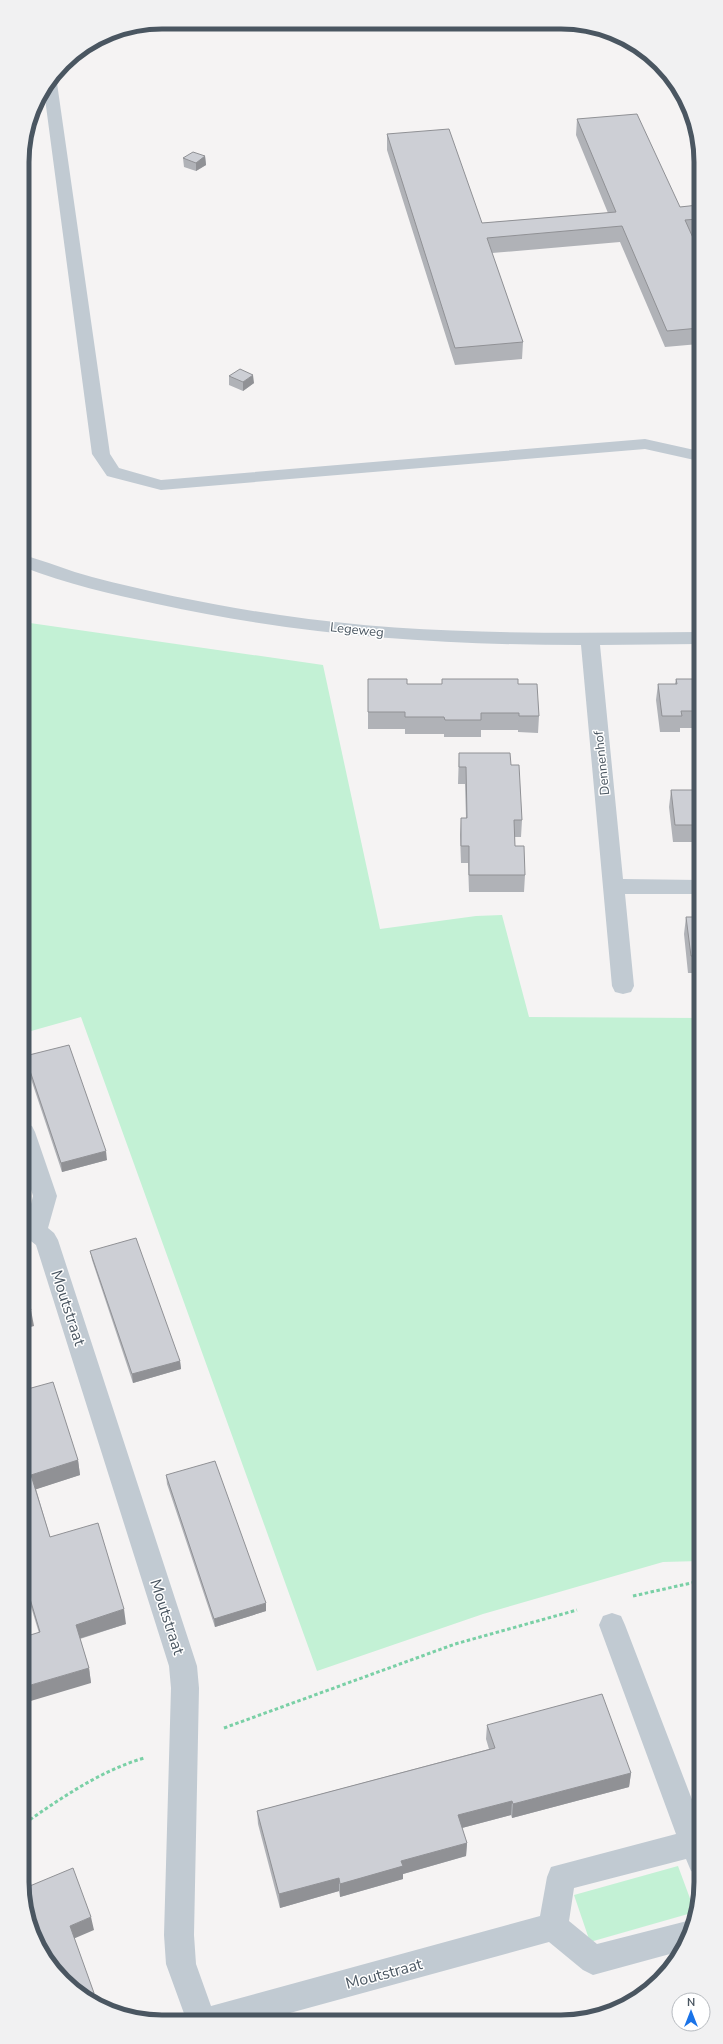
<svg xmlns="http://www.w3.org/2000/svg" width="723" height="2044" font-family="'Nunito Sans',sans-serif">
	<rect width="100%" height="100%" fill="#f5f3f3"/>
	<path fill="#c3f1d5" d="M23,622L323,665L380,929L476,916L502,915L529,1017L699,1018L700,1561L663,1562L483,1614L317,1671L81,1017L24,1033Z
		M678,1866L695,1912L590,1942L574,1895Z"/>
	<g fill="none" stroke-linecap="round" stroke-linejoin="round">
		<path stroke="#7ad0a6" stroke-width="3" stroke-dasharray="3.5 2.5" stroke-linecap="butt" d="M633,1596L700,1581
			M224,1728L455,1644L577,1610
			M25,1823C63,1797 100,1771 144,1758"/>
		<path fill="#c1cad2" fill-rule="evenodd" d="M52,79L57,83L110,454L119,468L161,480L645,439L699,451V461L645,449L161,490L107,476L92,454L44,91Z
			M23,555C46,561 69,571 92,577C154,593 217,606 280,615C419,636 559,633 699,632V644L600,645L623,879L699,880V894H625L634,986L631,992L623,994L615,992L612,986L581,645C437,645 298,635 157,604C112,594 66,584 23,567Z
			M24,1123L32,1126L35,1132L57,1196L48,1228L54,1233L58,1240L197,1666L199,1688L194,1935L196,1964L211,2006L540,1916L547,1877L551,1867L676,1834L599,1625L603,1616L612,1613L621,1616L625,1625L701,1823V1875L691,1871L686,1859L574,1888L569,1921L597,1944L691,1920L694,1921L690,1935L681,1951L593,1975L583,1970L549,1942L268,2019H186L166,1964L164,1935L171,1688L169,1666L36,1245L27,1238L24,1232L33,1196L24,1166Z"/>
	</g>
	<path fill="#b0b2b7" d="M577,119L680,207L698,205V235L692,236L698,249L699,344L665,347L620,242L492,253L523,342L522,359L455,365L387,150V134L482,223L608,213L576,135Z
		M205,156L206,165L196,171L184,167L183,158Z
		M229,376L254,383L243,391L229,385Z
		M368,679L407,684H518L539,716L538,733L518,732V730H481V737H444V734H405V729H368Z
		M676,679H699V728H680V732H660L656,700L658,684H675Z
		M459,753L511,765L522,820L521,837H515V846L525,875L524,892H469L468,863H461L460,835L461,818H466L465,784H458Z
		M671,790H699V847H693V842H673L669,807Z
		M686,917H699V973H688L684,934Z
		M25,1056L107,1160L62,1172L26,1064Z
		M90,1251L180,1361L181,1369L133,1383L92,1260Z
		M24,1390L78,1460L80,1475L36,1489L50,1537L126,1624L80,1639L89,1668L91,1683L39,1633L24,1584Z
		M166,1475L266,1611L215,1627L167,1484Z
		M487,1725L631,1773L629,1787L512,1818L511,1815L462,1828L467,1843L466,1856L403,1874V1879L340,1897L339,1891L280,1908L258,1824L257,1811L489,1749L486,1739Z"/>
	<path fill="#909195" d="M205,156L206,165L196,171V163Z
		M253,375L254,383L243,391V382Z
		M106,1151L107,1160L62,1172L61,1163Z
		M31,1310L34,1326L24,1329V1312Z
		M180,1361L181,1369L133,1383L132,1374Z
		M78,1460L80,1475L34,1490L31,1475Z
		M266,1603V1611L215,1627L214,1619Z
		M124,1609L126,1624L78,1639L76,1625Z
		M89,1668L91,1683L24,1703V1687Z
		M631,1773L629,1787L512,1818L513,1804Z
		M512,1801L511,1815L458,1829V1815Z
		M467,1843L466,1856L403,1874V1879L340,1897V1884L401,1861Z
		M339,1878V1891L280,1908L279,1894Z
		M91,1917L94,1930L73,1939L70,1926Z
		M94,1993L96,2005L85,1997Z"/>
	<path fill="#cdcfd5" stroke="#909195" d="M637,114L680,207L698,205V219L685,220L698,249L699,328L667,331L622,226L487,238L523,342L455,348L387,134L449,129L482,223L616,212L577,119Z
		M193,152L205,156L196,163L183,158Z
		M240,369L253,375L243,382L229,376Z
		M368,679H407V684H442V679H518V684H537L539,716H519V713H481V720H445L444,717H405V712H368Z
		M676,679H699V711H681L682,716H662L658,684H677Z
		M459,753H510L511,765H519L522,820H514L515,846H524L525,875H469V846H461V818H467L466,767H459Z
		M671,790H699V831H696L695,825H675Z
		M686,917H699V956H691Z
		M69,1045L106,1151L61,1163L25,1056Z
		M136,1238L180,1361L132,1374L90,1251Z
		M24,1287L31,1310L24,1312Z
		M53,1382L78,1460L31,1475L50,1537L98,1523L124,1609L76,1625L89,1668L24,1687V1637L40,1632L24,1579V1390Z
		M215,1461L266,1603L214,1619L166,1475Z
		M602,1694L631,1773L513,1804L512,1801L458,1815L467,1843L401,1861L403,1866L340,1884L339,1878L279,1894L257,1811L495,1748L487,1725Z
		M73,1868L91,1917L70,1926L94,1993L85,1997L63,1981L41,1952L25,1910V1888Z"/>
	<g text-anchor="middle" dominant-baseline="central" stroke-width="3" stroke-linejoin="round" paint-order="stroke">
		<g font-size="13" fill="#4a5661" stroke="#fff">
			<text transform="translate(357 630) rotate(6)">Legeweg</text>
			<text transform="translate(602 763) rotate(-96)">Dennenhof</text>
		</g>
		<g font-size="16" fill="#4a5661" stroke="#fff">
			<text transform="translate(68 1308) rotate(72)">Moutstraat</text>
			<text transform="translate(167 1617) rotate(72)">Moutstraat</text>
			<text transform="translate(384 1974) rotate(-15)">Moutstraat</text>
		</g>
	</g>
	<path d="M0 0H723V2044H0ZM162 29H561A133 133 0 0 1 694 162V1882A133 133 0 0 1 561 2015H162A133 133 0 0 1 29 1882V162A133 133 0 0 1 162 29Z" fill="#f1f1f2" fill-rule="evenodd"/>
	<path fill="none" stroke="#4a5661" stroke-width="5" d="M162 29H561A133 133 0 0 1 694 162V1882A133 133 0 0 1 561 2015H162A133 133 0 0 1 29 1882V162A133 133 0 0 1 162 29Z"/>
	<g transform="translate(691 2012)"><circle r="19" fill="#ffffff" stroke="#b7bbc0"/>
	<path d="M0-3L7 15L0 10L-7 15Z" fill="#1a73e8"/>
	<text y="-6" font-size="11" font-weight="bold" text-anchor="middle" fill="#4a5661">N</text>
	</g>
</svg>
